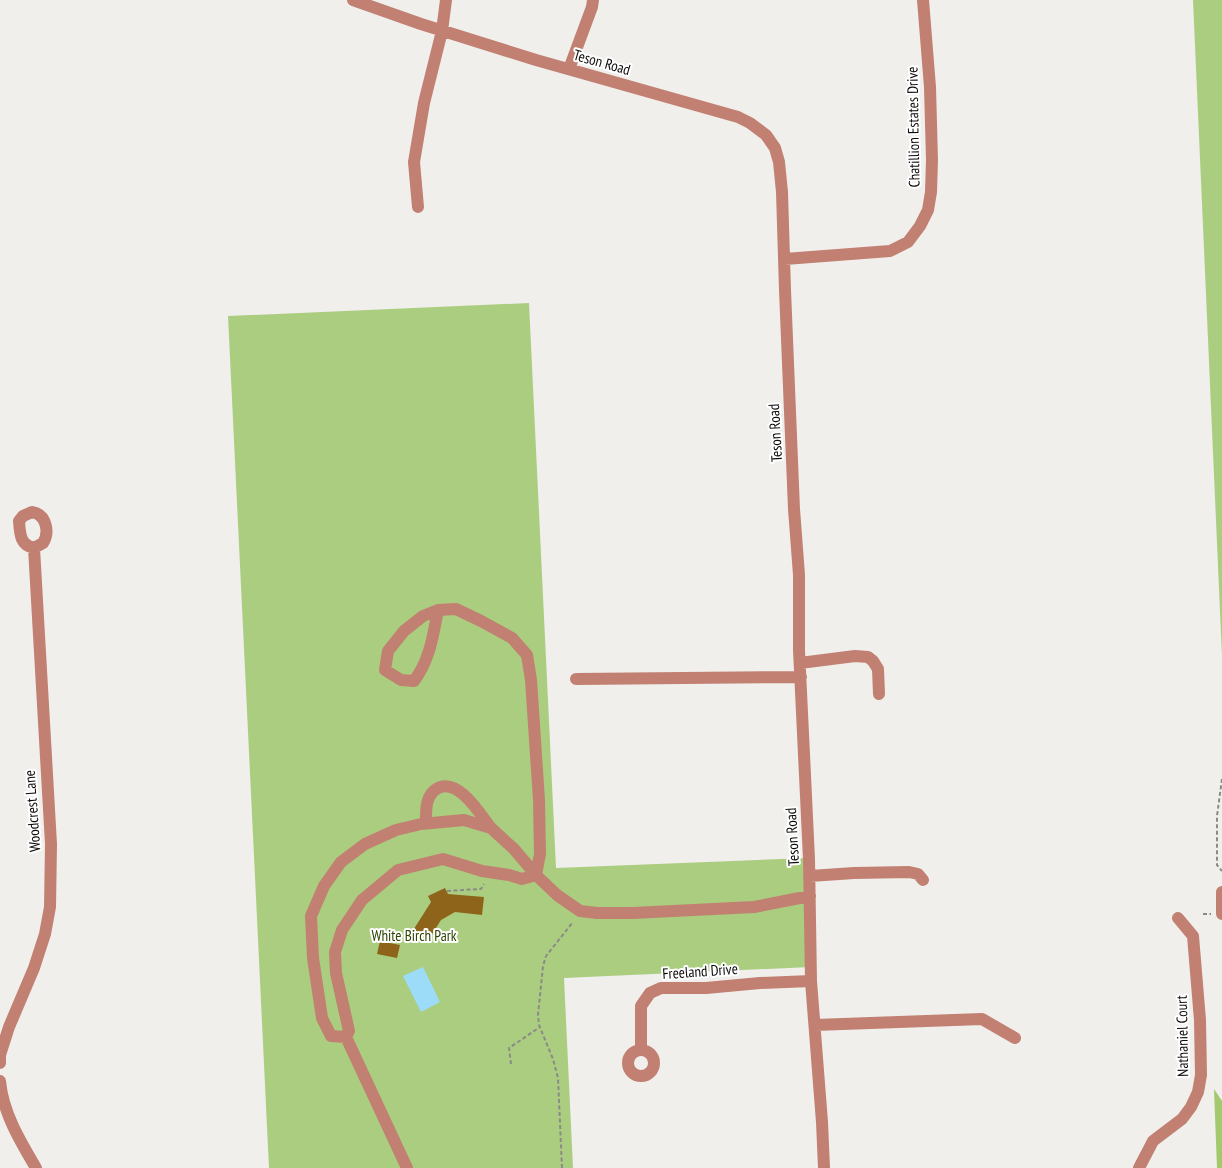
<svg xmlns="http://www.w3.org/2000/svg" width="1222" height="1168" font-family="'PT Sans Narrow',sans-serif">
	<rect width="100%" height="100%" fill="#f1efec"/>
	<path fill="#abcd7f" d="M1193,0H1222V656Z
		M529,303L556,868L805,858L810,967L564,978L573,1168H269L228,316Z"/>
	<path fill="#a3c96e" d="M1214,1089L1222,1101V1168H1217Z"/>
	<path fill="#9ddcf9" d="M423,967L440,1002L421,1012L403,976Z"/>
	<path fill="#8d641a" d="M445,888L448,894L484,897L482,915L455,912L441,920L427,942L412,932L431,902L428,896Z
		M380,941L400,945L397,958L377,954Z"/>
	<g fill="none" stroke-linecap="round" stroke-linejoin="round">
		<path stroke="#8c8a88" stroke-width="2" stroke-dasharray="4 2.5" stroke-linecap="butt" d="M1222,779L1217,816V865L1222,871
			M447,891L481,889L484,884
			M1203,914H1211
			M511,1064L509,1048L540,1027
			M562,1168L558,1078L553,1059L539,1025L538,1015L543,966L546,956L573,922"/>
		<path stroke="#c18072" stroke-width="12" d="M353,0L421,24L536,60L738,117L750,123L766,135L775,148L779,162L782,192L785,290L794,509L799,575V650L809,859L811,981L822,1122L824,1168
			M569,69L592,7L593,0
			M418,207L414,162L424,103L442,31L446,0
			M785,259L890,251L908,242L920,226L928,210L931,192L932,160L930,87L923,0
			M32,512C46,514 50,532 43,543L34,548C20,545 20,534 19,521L23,516Z
			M438,610C433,635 430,660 414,681L401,680L385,670L388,651L404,631L423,616L438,610L456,609L481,621L512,638L527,655L531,680L539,800L540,854L536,875L522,879L509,875L482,871L443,859L398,870L362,900L342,930L335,952L336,973L349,1031L346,1037L331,1036L322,1018L313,958L311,916L324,886L341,862L365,844L396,830L421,824L464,820L491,828L514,849L536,875L557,895L580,911L597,913H633L754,907L810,896
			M800,663L855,656L868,657L873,661L878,669L879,694
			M576,679L801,677
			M426,823C426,810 425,795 438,788C459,778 480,814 491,828
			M810,876L854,873L909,872L918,874L923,880
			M1222,892V914
			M815,1025L982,1019L1015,1038
			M346,1037L407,1168
			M641,1049V1006L650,993L661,988H706L760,983L811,981
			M628 1063a13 13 0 1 1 26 0a13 13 0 1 1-26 0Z
			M0,1063V1055L9,1027L34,968L45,934L50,907L51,844L34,548
			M0,1081C3,1113 20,1141 36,1168
			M1139,1168L1153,1141L1182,1119L1191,1107L1198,1092L1201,1075L1200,1020L1193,936L1178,918"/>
	</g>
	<g text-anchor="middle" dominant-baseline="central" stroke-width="4" stroke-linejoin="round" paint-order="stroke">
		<g font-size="15" fill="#0c0b0a" stroke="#fff">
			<text transform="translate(602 62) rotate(16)">Teson Road</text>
			<text transform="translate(913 127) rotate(-91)">Chatillion Estates Drive</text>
			<text transform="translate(775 433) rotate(-93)">Teson Road</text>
			<text transform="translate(32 811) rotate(-94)">Woodcrest Lane</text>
			<text transform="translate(792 837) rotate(-93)">Teson Road</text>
			<text transform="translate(700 971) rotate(-4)">Freeland Drive</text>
			<text transform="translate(1182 1036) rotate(-91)">Nathaniel Court</text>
		</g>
		<g font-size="15" fill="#2d4300" stroke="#fff">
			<text x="414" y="935">White Birch Park</text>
		</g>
	</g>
</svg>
